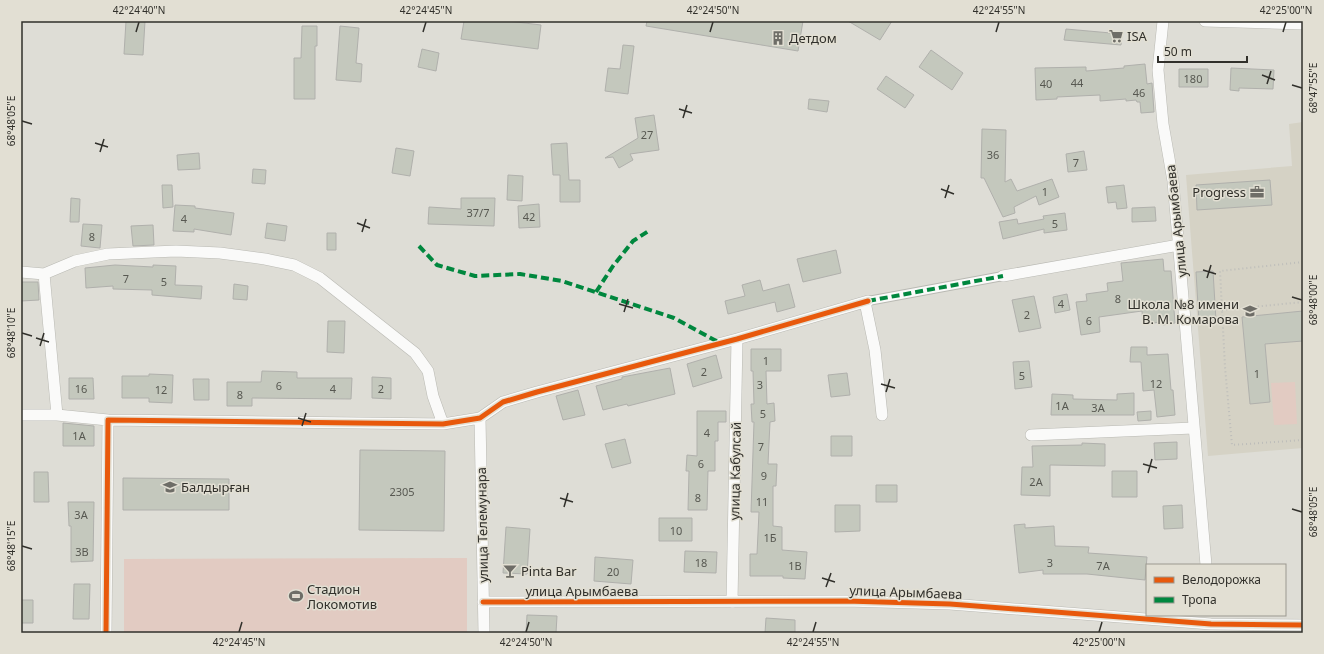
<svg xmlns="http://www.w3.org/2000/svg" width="1324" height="654" font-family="'Noto Sans',sans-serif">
	<rect width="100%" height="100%" fill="#deddd6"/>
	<path fill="#d5d2c5" d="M1303,122V448L1208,456L1186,175L1292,166L1289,124Z"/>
	<path fill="#e2cbc2" d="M1295,382L1297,424L1274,425L1271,383Z
		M467,558V633H124V559Z"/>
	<path fill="#c4c8bd" stroke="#b0b0ac" d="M126,21H145L143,55L124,54Z
		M464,21H508L541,25L538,49L461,39Z
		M647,21H803L798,51L646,26Z
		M848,21H892L880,40Z
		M302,26H317V46H315V99H294V58H301Z
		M340,26L359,28L356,63L362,64L361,82L336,80Z
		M1066,29L1122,34L1121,45L1064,40Z
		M623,45L634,46L628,94L605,91L608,68L620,69Z
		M422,49L439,53L436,71L418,67Z
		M931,50L963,73L952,90L919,67Z
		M1145,64L1147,84L1152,83L1154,112L1141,113L1140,102H1137L1136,100L1126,101V99L1100,101V95L1057,97V99L1036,100L1035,68L1086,67V71L1124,68V66Z
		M1231,68L1274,70L1273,89L1239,88V91L1230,90Z
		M1179,69H1208V87H1179Z
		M886,76L914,95L905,108L877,89Z
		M809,99L829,101L827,112L808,109Z
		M654,115L659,150L630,154L633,160L619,168L613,157L605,158L638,138L635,118Z
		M982,129L1006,130L1005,182L1011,179L1017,191L1052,179L1059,197L1039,205L1036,196L1014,207L1015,213L1003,217L984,178H981Z
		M567,143L569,180H580V202H560V175H553L551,144Z
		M396,148L414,151L410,176L392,173Z
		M1084,151L1087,170L1068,172L1066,154Z
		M199,153L200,169L178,170L177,155Z
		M253,169L266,170L265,184L252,183Z
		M508,175L523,176L522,201L507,200Z
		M1270,180L1272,205L1197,210L1196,185Z
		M162,185H172L173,207L163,208Z
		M1124,185L1127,208L1117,209L1116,202L1108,203L1106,187Z
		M71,198L80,199L79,222H70Z
		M461,198H495L494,226L428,224L429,207L461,209Z
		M539,204L540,227L519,228L518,206Z
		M175,205L195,206V208L234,213L231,235L194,229V232L173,231Z
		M1155,207L1156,221L1132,222V208Z
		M1065,213L1067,230L1044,233V229L1003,239L999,222L1017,219L1018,224L1044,219L1043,216Z
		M267,223L287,226L285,241L265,238Z
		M83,224L102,225L100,248L81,246Z
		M153,225L154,245L133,246L131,226Z
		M327,233H336V250H327Z
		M836,250L841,273L803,282L797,259Z
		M1163,259L1164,271H1171L1175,323L1163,325V322L1143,324L1142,311L1099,317L1100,332L1081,335L1076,302L1087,301L1086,294L1108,291L1107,283L1123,281L1121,263Z
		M115,265L153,267V265L176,266L175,285L202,286L201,299L152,295V290L113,289V286L86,288L85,268Z
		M1213,271L1216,321L1199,322L1196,272Z
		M760,280L763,291L789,284L795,307L777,312L775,302L728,314L725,301L745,296L742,285Z
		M21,282H38L39,300L21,301Z
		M234,284L248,286L247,300L233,299Z
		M1067,294L1070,310L1055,313L1053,297Z
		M1034,296L1041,328L1019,332L1012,300Z
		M1303,311V341L1265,344L1270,402L1250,404L1242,317Z
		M328,321H345L344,353L327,352Z
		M1131,347H1147V355L1168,354L1171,390H1173L1175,415L1157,417L1154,390L1143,391L1141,362H1130Z
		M751,349H781V371H766L767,404L774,403L775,421L770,422L768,464H777L776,486H773V526L782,527V550L807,552L805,579L783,578V576H750V554H757L759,512H751L754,422H752L751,404H754L753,371H751Z
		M716,355L722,378L693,387L687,364Z
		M1029,361L1032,387L1015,389L1013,362Z
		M670,368L675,394L628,406L627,404L603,410L596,386L622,379V377Z
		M262,371L297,372V378H352L351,399L252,398V406H227V382H261Z
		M847,373L850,395L831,397L828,375Z
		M149,374L173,375L172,403L149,402V398H122V376H149Z
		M372,377L391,378V399L372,398Z
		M69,378H93L94,399H69Z
		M193,379H209V400H194Z
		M578,390L585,415L563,420L556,396Z
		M1134,393V415H1051L1052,394L1073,395V399L1117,400V394Z
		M697,411H726V422H718V441H715V471H708L707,510H688L689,471H686L687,455L697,456Z
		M1151,411V420L1138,421L1137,412Z
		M63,423L94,426V446H63Z
		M831,436H852V456H831Z
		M625,439L631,463L612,468L605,444Z
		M1177,442V459L1155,460L1154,443Z
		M1082,443L1105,444V466L1050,465V496L1021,495L1022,467H1033L1032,446L1082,445Z
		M360,450L445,451L444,531L359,530Z
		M1112,471H1137V497H1112Z
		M34,472H48L49,502H34Z
		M123,478L229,479V510H123Z
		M876,485H897V502H876Z
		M68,502H94L93,561L71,562V526H69Z
		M835,505H860V531L835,532Z
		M1182,505L1183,528L1164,529L1163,506Z
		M659,518H692V541H659Z
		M1025,524V528L1054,526L1055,546L1089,547L1088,553L1147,557L1145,580L1087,574H1043V570L1019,573L1014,525Z
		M506,527L530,529L527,574L503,573Z
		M685,551L717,552L716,573L684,572Z
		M595,557L633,560L631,584L594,581Z
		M74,584H90L89,619H73Z
		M21,600H33V623H21Z
		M527,615L557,616L556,633H526Z
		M766,618L795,620V633H765Z"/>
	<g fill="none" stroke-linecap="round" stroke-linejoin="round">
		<defs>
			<path id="pedestrian" d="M868,301L1003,276"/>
			<path id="minor" d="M1163,21L1158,70L1163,124L1173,181L1206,565
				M1205,21L1303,24
				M21,272L44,274L75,261L108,254L176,251L220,253L265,259L294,265L320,278L415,353L428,371L433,396L443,424
				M44,274L57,415
				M1003,276L1179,245
				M865,302L875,350L882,415
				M21,415H57L108,420
				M480,418L484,633
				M1031,435L1193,428
				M483,602L846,601L950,604L1211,624L1303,625
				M732,602L737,339
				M106,633L108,420L443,424L480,418L503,402L537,392L737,339L868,301"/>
		</defs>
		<use href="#pedestrian" stroke="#b9b9b3" stroke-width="10"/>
		<use href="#minor" stroke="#b9b9b3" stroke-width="12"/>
		<path stroke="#bdbdba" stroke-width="2" stroke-dasharray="1 3" stroke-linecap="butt" d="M1303,262L1220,271L1225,367L1232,445L1303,440
			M1222,310L1303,302"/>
		<use href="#pedestrian" stroke="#fafaf9" stroke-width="8"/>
		<use href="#minor" stroke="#fafaf9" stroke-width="11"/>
		<path stroke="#00873e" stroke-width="4" stroke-dasharray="8 4" stroke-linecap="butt" d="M419,246L437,265L475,276L520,274L562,281L674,318L720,343
			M596,292L613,266L633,241L650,230
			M868,301L1003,276"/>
		<defs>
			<path id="cycleway" d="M483,602L846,601L950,604L1211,624L1303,625
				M106,633L108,420L443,424L480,418L503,402L537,392L737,339L868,301"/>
		</defs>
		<use href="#cycleway" stroke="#e2dfd3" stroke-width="8"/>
		<use href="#cycleway" stroke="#e8590c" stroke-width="5"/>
	</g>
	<path fill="none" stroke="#31302b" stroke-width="1.5" d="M136,32L139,22M423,32L426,22M710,32L713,22M996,32L999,22M1283,32L1286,22M1262,75L1275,80M1267,84L1271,71M1292,85L1302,88M679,109L692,113M683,118L687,105M22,121L32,124M95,143L108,147M100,152L104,139M941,189L954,194M945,198L949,185M357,223L370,228M362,232L366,219M1203,270L1216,274M1207,278L1211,265M1292,297L1302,300M619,304L633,308M624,312L628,299M22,333L32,336M36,338L49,342M40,346L44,333M881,384L895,388M886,392L890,379M298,418L311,422M302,426L306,413M1143,464L1157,468M1148,473L1152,459M560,498L573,502M564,507L568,493M1292,509L1302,512M22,546L32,549M822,578L835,582M826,587L831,573M239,632L242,622M526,632L529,622M813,632L816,622M1099,632L1102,622"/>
	<defs>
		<symbol id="supermarket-bare" viewBox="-9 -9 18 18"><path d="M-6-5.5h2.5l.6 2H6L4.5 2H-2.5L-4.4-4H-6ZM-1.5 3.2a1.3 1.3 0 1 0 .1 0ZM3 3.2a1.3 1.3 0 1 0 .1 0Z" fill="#6e6d67" stroke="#e2dfd3" stroke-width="2.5" paint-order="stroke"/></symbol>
		<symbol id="building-bare" viewBox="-9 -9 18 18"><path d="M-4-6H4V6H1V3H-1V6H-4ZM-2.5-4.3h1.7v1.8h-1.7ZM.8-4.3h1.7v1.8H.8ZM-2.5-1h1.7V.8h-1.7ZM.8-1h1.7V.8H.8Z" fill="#6e6d67" stroke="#e2dfd3" stroke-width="2.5" paint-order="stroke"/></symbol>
		<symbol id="office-bare" viewBox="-9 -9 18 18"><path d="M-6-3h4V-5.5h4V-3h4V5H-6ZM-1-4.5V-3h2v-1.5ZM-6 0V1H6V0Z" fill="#6e6d67" stroke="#e2dfd3" stroke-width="2.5" paint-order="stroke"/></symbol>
		<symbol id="school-bare" viewBox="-9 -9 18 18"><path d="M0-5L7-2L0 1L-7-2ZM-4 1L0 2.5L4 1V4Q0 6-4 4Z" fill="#6e6d67" stroke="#e2dfd3" stroke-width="2.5" paint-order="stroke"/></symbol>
		<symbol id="bar-bare" viewBox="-9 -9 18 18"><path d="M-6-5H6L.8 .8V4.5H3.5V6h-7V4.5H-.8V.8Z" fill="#6e6d67" stroke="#e2dfd3" stroke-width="2.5" paint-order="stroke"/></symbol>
		<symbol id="stadium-bare" viewBox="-9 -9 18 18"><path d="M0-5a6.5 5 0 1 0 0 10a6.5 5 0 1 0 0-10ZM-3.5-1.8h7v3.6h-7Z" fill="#6e6d67" stroke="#e2dfd3" stroke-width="2.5" paint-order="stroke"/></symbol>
	</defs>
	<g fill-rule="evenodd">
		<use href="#supermarket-bare" x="1106" y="26" width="20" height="20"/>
		<use href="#building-bare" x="768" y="28" width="20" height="20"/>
		<use href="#office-bare" x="1247" y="182" width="20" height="20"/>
		<use href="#school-bare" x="1240" y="301" width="20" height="20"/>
		<use href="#school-bare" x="160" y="477" width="20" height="20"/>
		<use href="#bar-bare" x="500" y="561" width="20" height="20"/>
		<use href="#stadium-bare" x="286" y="586" width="20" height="20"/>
	</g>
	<g text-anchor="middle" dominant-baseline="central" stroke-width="3" stroke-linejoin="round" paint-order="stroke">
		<g font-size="11" fill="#575851">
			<text x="1193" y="78">180</text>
			<text x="1077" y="82">44</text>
			<text x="1046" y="83">40</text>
			<text x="1139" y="92">46</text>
			<text x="647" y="134">27</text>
			<text x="993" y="154">36</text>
			<text x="1076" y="162">7</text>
			<text x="1045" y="191">1</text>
			<text x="478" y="212">37/7</text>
			<text x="529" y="216">42</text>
			<text x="184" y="218">4</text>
			<text x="1055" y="223">5</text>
			<text x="92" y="236">8</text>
			<text x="126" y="278">7</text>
			<text x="164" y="281">5</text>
			<text x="1118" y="298">8</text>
			<text x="1061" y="303">4</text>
			<text x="1027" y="314">2</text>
			<text x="1089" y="320">6</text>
			<text x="766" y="360">1</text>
			<text x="704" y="371">2</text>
			<text x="1257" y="373">1</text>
			<text x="1022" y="375">5</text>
			<text x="1156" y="383">12</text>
			<text x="760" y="384">3</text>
			<text x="279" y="385">6</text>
			<text x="81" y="388">16</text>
			<text x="333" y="388">4</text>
			<text x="381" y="388">2</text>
			<text x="161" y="389">12</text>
			<text x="240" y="394">8</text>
			<text x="1062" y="405">1А</text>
			<text x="1098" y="407">3А</text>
			<text x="763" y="413">5</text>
			<text x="707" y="432">4</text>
			<text x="79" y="435">1А</text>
			<text x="761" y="446">7</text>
			<text x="701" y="463">6</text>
			<text x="764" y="475">9</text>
			<text x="1036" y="481">2А</text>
			<text x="402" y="491">2305</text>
			<text x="698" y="497">8</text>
			<text x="762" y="501">11</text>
			<text x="81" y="514">3А</text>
			<text x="676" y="530">10</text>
			<text x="770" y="537">1Б</text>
			<text x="82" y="551">3В</text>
			<text x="701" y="562">18</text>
			<text x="1050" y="562">3</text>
			<text x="795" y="565">1В</text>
			<text x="1103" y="565">7А</text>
			<text x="613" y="571">20</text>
		</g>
		<g font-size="13" fill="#31302b" stroke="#e2dfd3" text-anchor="start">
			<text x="1127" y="36">ISA</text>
			<text x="789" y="38">Детдом</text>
			<text x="1246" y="192" text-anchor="end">Progress</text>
			<text x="1239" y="304" text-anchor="end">Школа №8 имени<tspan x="1239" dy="15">В. М. Комарова</tspan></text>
			<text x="181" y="487">Балдырған</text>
			<text x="521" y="571">Pinta Bar</text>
			<text x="307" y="589">Стадион<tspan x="307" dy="15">Локомотив</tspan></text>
		</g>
		<g font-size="13" fill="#31302b" stroke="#e2dfd3">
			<text transform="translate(1176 221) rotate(-96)">улица Арымбаева</text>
			<text transform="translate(735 471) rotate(-89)">улица Кабулсай</text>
			<text transform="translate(482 525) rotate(-91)">улица Телемунара</text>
			<text x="582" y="591">улица Арымбаева</text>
			<text transform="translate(906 592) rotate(2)">улица Арымбаева</text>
		</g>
	</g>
	<rect width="1324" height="654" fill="none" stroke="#e2dfd3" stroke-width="44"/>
	<rect x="1146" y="564" width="140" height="52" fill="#e2dfd3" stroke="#9b9990"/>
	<rect x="1154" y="577" width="20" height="6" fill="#e8590c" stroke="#9b9990"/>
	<text x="1182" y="584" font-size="12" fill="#31302b">Велодорожка</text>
	<rect x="1154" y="597" width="20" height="6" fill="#00873e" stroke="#9b9990"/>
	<text x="1182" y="604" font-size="12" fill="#31302b">Тропа</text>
	<path d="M1158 56v6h89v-6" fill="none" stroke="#31302b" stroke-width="2"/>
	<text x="1164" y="56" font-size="12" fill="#31302b" stroke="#e2dfd3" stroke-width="3" paint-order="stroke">50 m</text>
	<rect x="22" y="22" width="1280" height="610" fill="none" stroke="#31302b" stroke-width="1.5"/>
	<g font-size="10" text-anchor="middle" fill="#31302b">
		<text x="139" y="14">42°24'40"N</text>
		<text x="426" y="14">42°24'45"N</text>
		<text x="713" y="14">42°24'50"N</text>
		<text x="999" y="14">42°24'55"N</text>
		<text x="1286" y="14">42°25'00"N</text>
		<text transform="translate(1313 88) rotate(-90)" y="4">68°47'55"E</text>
		<text transform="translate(11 121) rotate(-90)" y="4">68°48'05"E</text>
		<text transform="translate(1313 300) rotate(-90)" y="4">68°48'00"E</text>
		<text transform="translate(11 333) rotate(-90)" y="4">68°48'10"E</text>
		<text transform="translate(1313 512) rotate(-90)" y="4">68°48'05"E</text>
		<text transform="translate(11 546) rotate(-90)" y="4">68°48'15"E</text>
		<text x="239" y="646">42°24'45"N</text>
		<text x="526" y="646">42°24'50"N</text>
		<text x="813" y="646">42°24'55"N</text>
		<text x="1099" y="646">42°25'00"N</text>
	</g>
</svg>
